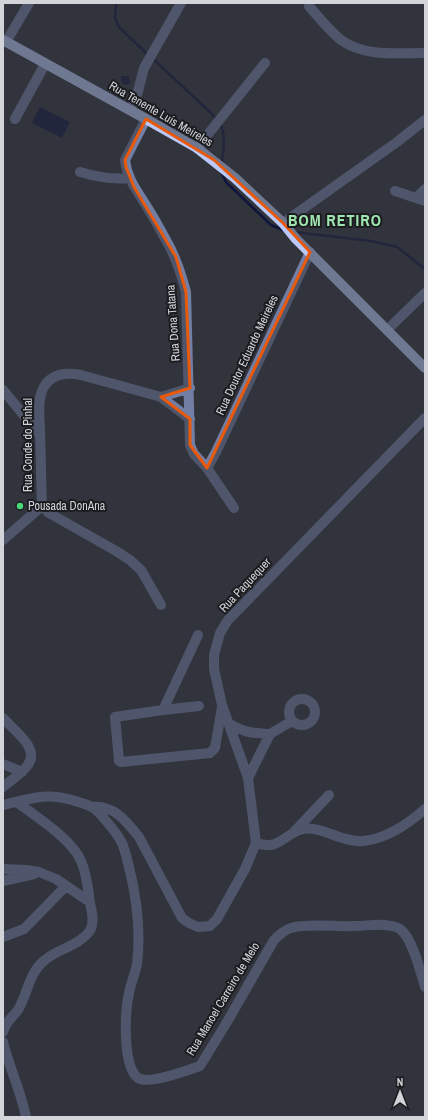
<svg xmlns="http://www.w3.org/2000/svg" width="428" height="1120" font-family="'Archivo Narrow',sans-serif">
	<rect width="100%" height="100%" fill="#32343c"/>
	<path fill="#0f153d" d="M121,76H129L130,84L125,85L122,83Z
		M40,107L70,122L62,138L32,123Z"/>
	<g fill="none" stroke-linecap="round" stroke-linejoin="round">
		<path stroke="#0f153d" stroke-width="2.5" d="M116,3L115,18L119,27L148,55
			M152,58L210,112L216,119
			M219,123C227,134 223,151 222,163
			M221,172L226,182L271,225L285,231
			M294,232L371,241L397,247L425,269"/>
		<path stroke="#737ea5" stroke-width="10" d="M309,6C319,18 329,30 341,40C364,57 398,53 425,53
			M6,42L29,3
			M130,110L137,95L144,68L181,3
			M15,119L45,64
			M146,119L125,160C127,179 138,192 147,207C154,218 160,229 166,240C176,257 181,273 186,292L190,445L194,454L207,468L234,508
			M197,148L265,63
			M80,172C97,177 112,180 129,178
			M395,191L425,201
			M416,198L425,189
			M283,223L397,142L425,120
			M387,330L425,293
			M3,390L40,435
			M161,397L190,388
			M207,468L216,452L310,252
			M3,540L42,506
			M161,605L141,570L130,560L116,551L49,513L42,506C41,481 41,457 40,432C40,420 37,403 42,391C49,374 65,372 81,375L161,397L190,419
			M289 712a13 13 0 1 1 26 0a13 13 0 1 1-26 0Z
			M199,706L163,710L115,717L119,761L121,762L210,753L215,748L222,707
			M163,710L198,635
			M3,718C13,730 42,749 27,766C21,774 11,780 3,787
			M230,724C246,733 251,733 270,734
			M3,764L22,772
			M248,778L270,734L292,721
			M3,805C21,801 38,795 57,797C66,798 84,803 92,807C97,810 103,817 107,822C112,828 117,834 121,841C125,849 127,859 129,867C137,899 141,931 137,964C135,974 131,983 129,993C125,1011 122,1066 138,1078C149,1085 188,1070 200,1066L227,1022L274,940C279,935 284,930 291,928C305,923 338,927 355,926C365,926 375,924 385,925C390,926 396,926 400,929C412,937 421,973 425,987
			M92,807C114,805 126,821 139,837L182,918L189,923L198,927L210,926L217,919L245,869L256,843L248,778L222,705L214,669V655L220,633L228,620L238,610L425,418
			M294,832L329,795
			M256,843C280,851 283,834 303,829C315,827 328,833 339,837C346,839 355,842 363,841C386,839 408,824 425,809
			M3,869L26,870L39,872L56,879L90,902
			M3,881L34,874
			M3,937L24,929L66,886
			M3,1032C6,1021 12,1018 18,1010C28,993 29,972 45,960C58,949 78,946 89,932C95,924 92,912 90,903C88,889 87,874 81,861C72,839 36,817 17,802
			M3,1042C9,1067 21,1091 26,1117"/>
		<path stroke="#bac9f9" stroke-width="10" d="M3,40L146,119L197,148L235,178L283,223L296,239L425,368"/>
	</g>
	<path d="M0 0H428V1120H0ZM146,119L214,160L283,223L310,252L207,468L190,445V419L161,397L190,388L186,292L176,257L134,187L126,167L125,160Z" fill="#32343c" fill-opacity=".55" fill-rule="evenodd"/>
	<path fill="none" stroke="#e8590c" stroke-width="3" stroke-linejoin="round" d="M146,119L214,160L283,223L310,252L207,468L190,445V419L161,397L190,388L186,292L176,257L134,187L126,167L125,160Z"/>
	<circle fill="#49d778" stroke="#1b1c20" stroke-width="1.5" cx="20" cy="506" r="4"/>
	<g text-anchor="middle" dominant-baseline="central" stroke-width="4" stroke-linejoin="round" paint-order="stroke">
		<g font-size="12" fill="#d3d4d9" stroke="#1b1c20">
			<text transform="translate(161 114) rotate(30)">Rua Tenente Luís Meireles</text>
			<text transform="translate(173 323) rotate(-94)">Rua Dona Tatana</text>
			<text transform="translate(247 355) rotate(-65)">Rua Doutor Eduardo Meireles</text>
			<text transform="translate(28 445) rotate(-90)">Rua Conde do Pinhal</text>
			<text transform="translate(245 585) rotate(-47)">Rua Paquequer</text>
			<text transform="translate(223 999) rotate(-59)">Rua Manoel Carreiro de Melo</text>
		</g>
		<g font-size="12" fill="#d3d4d9" stroke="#1b1c20" text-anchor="start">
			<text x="28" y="506">Pousada DonAna</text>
		</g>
		<g font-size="16" font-weight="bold" letter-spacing="1" fill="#a0e4af" stroke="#1b1c20">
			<text x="335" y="220">BOM RETIRO</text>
		</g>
	</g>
	<rect width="428" height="1120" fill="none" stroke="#d3d4d9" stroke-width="8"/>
	<g transform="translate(400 1092)" stroke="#1b1c20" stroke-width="3" paint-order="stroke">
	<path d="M0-3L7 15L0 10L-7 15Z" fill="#d3d4d9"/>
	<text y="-6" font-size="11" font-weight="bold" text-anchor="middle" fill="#d3d4d9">N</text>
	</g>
</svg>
